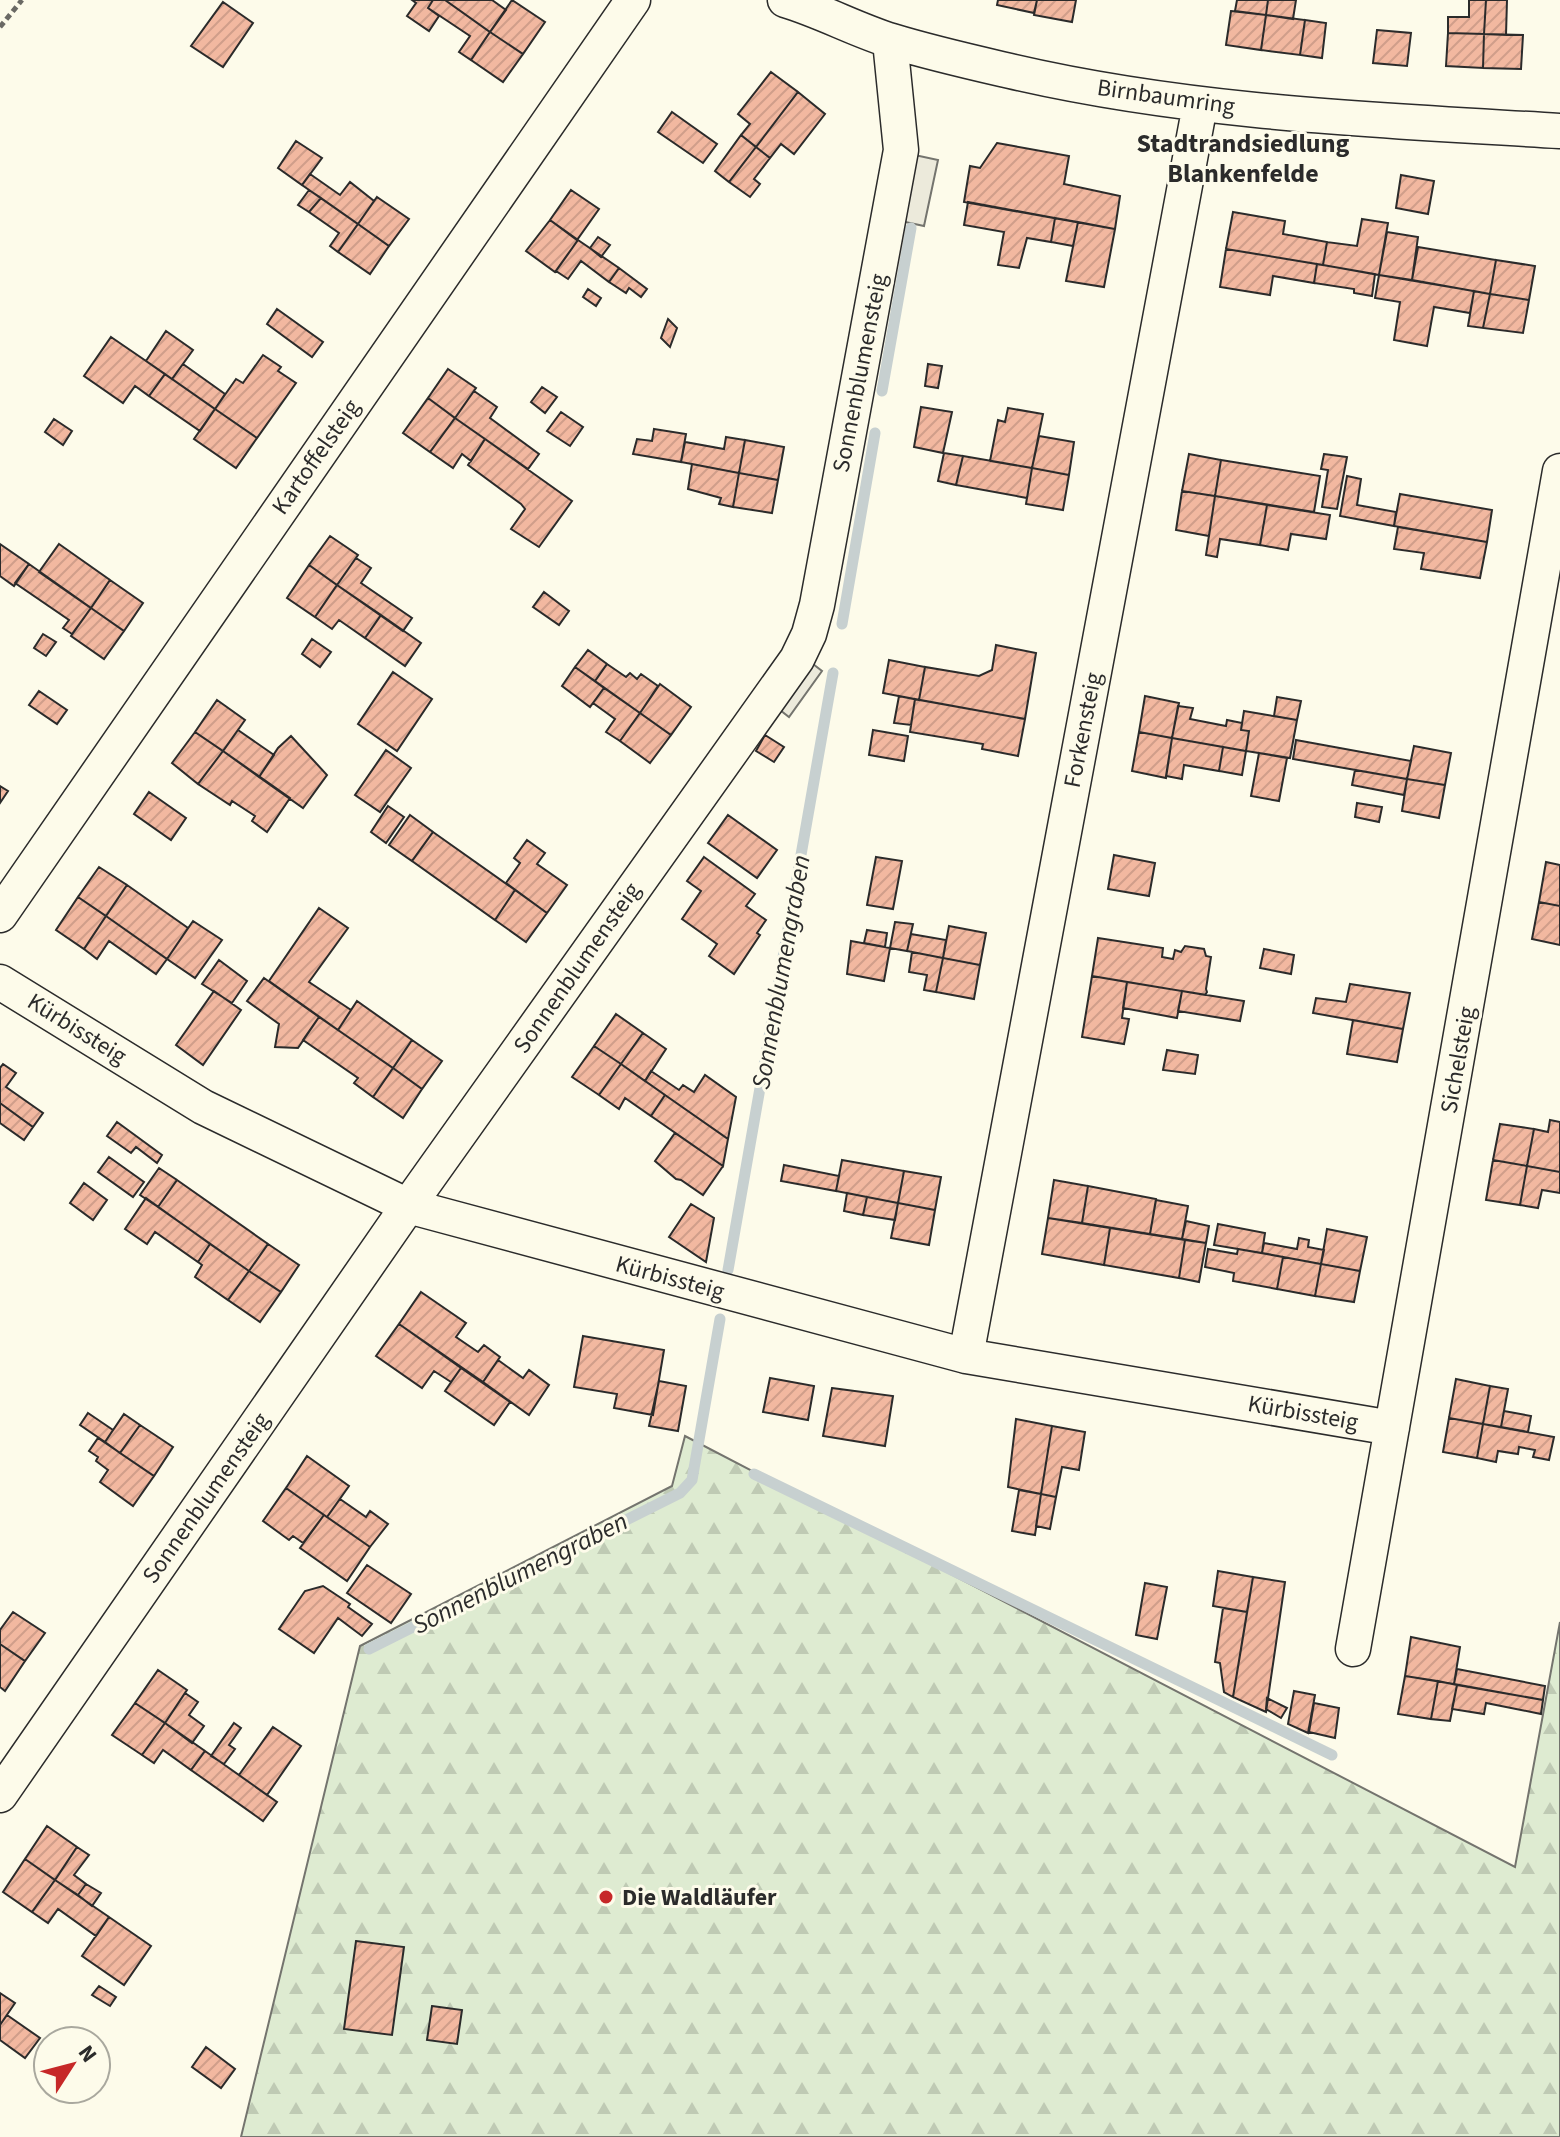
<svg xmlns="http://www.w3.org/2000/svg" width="1560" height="2137" font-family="'Source Sans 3',sans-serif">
	<defs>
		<pattern id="forest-firs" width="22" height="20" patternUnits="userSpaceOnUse" patternTransform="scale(2)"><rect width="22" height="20" fill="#deebd1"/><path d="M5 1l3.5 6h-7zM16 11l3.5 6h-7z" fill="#bfcab4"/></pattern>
		<pattern id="building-hatch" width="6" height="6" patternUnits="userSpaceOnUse" patternTransform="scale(2)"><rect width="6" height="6" fill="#f2b8a0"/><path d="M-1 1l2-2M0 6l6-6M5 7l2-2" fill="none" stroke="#d09e8a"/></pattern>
	</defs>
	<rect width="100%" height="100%" fill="#fdfbea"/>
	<path fill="url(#forest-firs)" stroke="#74746e" stroke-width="2" d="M685,1436L1515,1867L1560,1622V2137H241L360,1646L672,1486Z"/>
	<path fill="#eceadb" stroke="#74746e" stroke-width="2" d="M910,154L938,160L924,226L896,220Z
		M813,664L822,671L789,717L780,710Z"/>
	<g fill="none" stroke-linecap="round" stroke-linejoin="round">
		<path stroke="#c7d0d0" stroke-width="11" d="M882,391L911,228
			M842,624L875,433
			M728,1270L833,673
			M754,1474L1332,1755
			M369,1649L680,1493L692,1480L720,1319"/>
	</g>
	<path fill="url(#building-hatch)" stroke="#2b2b2b" stroke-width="2" d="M412,0H433L428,8L439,16L429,31L407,16L416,3Z
		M433,0H445L490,32L471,60L459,52L470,36L428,8Z
		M445,0H492L506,10L490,32Z
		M512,0L545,22L523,54L490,32Z
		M998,0H1037L1034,13L997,5Z
		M1037,0H1076L1072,22L1034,15Z
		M1237,0H1268L1266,15L1235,11Z
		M1268,0H1296L1293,19L1266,15Z
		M1469,0H1486L1484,34L1448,33V17H1469Z
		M1486,0H1507L1506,35L1484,34Z
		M223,2L253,23L223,67L191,46Z
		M1231,11L1266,15L1261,50L1226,45Z
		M1266,15L1305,20L1300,55L1261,50Z
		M1305,20L1326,23L1322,58L1300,55Z
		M1377,30L1411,33L1407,66L1373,63Z
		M490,32L523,54L503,82L471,60Z
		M1448,33L1484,34L1483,68L1446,66Z
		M1484,34L1523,35L1521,69L1483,68Z
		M771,72L798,92L756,147L741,135L750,124L738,114Z
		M798,92L825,114L794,154L781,144L770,158L756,147Z
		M672,112L717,144L703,163L658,132Z
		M741,135L756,147L729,182L715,171Z
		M296,141L322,158L302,185L278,168Z
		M997,143L1069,156L1064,184L1120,196L1115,229L964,202L970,166L980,168Z
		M756,147L770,158L754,179L760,184L750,197L729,182Z
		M310,174L340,195L350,182L374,201L358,224L302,185Z
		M1401,175L1434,181L1428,214L1396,208Z
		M309,190L321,198L309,212L298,205Z
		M571,190L599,209L577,240L550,220Z
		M377,197L409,219L389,246L358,224Z
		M321,198L358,224L338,252L330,246L339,233L309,212Z
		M968,202L1055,218L1051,242L1027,238L1019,268L998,265L1004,232L964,225Z
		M1233,212L1285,221L1283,234L1327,242L1323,265L1226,249Z
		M1055,218L1078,222L1073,246L1051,242Z
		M1362,219L1388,223L1379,275L1323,265L1327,242L1357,246Z
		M550,220L578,240L555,272L526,251Z
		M1078,222L1115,229L1104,287L1066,281Z
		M358,224L389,246L370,274L338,252Z
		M1387,232L1418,237L1412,280L1379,275Z
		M598,237L610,245L601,257L590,248Z
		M578,240L619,268L609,282L581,261L568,279L556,271Z
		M1418,247L1496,260L1490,294L1412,280Z
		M1226,249L1317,264L1314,283L1273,276L1270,295L1220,287Z
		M1496,260L1535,266L1529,300L1490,294Z
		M1317,264L1375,274L1372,296L1354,293V289L1314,283Z
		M619,268L647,289L641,297L629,288L626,293L609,282Z
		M1379,275L1474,291L1470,313L1434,307L1427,346L1394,340L1400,302L1375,298Z
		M588,289L601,298L596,306L583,297Z
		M1474,291L1490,294L1483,328L1468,326Z
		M1490,294L1529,300L1523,333L1483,328Z
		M277,309L323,342L312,357L267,324Z
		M668,319L677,328L670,347L661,338Z
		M166,331L193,350L172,379L146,361Z
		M111,337L165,374L149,396L135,386L123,403L84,376Z
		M263,355L281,367L278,371L296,383L257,438L215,409L236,379L243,383Z
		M183,364L225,394L215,409L172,379Z
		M928,364L942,366L938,388L925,386Z
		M448,369L476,388L455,418L428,398Z
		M165,374L215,409L200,431L149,396Z
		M542,387L557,397L545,413L531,402Z
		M474,391L497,407L490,418L539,454L528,469L455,418Z
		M428,398L455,418L430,452L403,433Z
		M921,407L952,412L943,453L914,447Z
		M1008,408L1043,414L1032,468L990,461L998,420L1005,422Z
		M215,409L257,438L236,468L194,439Z
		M561,412L583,427L570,446L547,431Z
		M455,418L485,439L471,461L462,454L453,468L430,452Z
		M54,419L72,431L63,445L45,432Z
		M654,429L686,434L681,462L633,454L637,439L652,441Z
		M1039,436L1074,442L1069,475L1032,468Z
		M726,437L745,440L739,473L681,462L685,442L724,449Z
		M485,439L572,501L539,547L511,529L525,509L521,504L468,465Z
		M745,440L784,447L778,480L739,473Z
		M944,453L963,456L956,485L938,481Z
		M1189,454L1221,460L1215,496L1182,491Z
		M1324,454L1347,457L1337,509L1322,507L1328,470L1321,469Z
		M963,456L1032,468L1027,498L956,485Z
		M1221,460L1320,476L1314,512L1215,496Z
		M692,464L739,473L733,507L719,504L721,498L688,489Z
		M1032,468L1069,475L1063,510L1026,504Z
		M739,473L778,480L772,513L733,507Z
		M1347,476L1361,479L1357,505L1396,512L1394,526L1340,516Z
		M1182,491L1215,496L1209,536L1176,530Z
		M1400,494L1492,510L1487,542L1394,526Z
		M1215,496L1267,505L1260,545L1220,539L1217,557L1206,555Z
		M1267,505L1330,515L1326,539L1291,534L1288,550L1260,545Z
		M1398,527L1487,542L1480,578L1421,569L1424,553L1394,549Z
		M330,536L358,555L337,585L309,565Z
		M0,544L29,564L14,586L0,576Z
		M59,544L110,580L91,608L39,572Z
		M356,558L371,568L361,583L412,618L403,631L337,585Z
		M29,564L91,608L72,634L63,628L69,620L15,583Z
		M309,565L337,585L315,617L287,598Z
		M110,580L143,603L124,631L91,608Z
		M337,585L381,615L365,638L339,620L332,629L315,617Z
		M544,592L569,611L559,625L533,607Z
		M91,608L124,631L104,659L71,636Z
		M381,615L421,643L405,666L365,638Z
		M43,634L56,642L46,656L34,648Z
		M312,639L331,652L320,667L302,654Z
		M996,645L1036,653L1025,719L919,700L925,667L979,676L992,670Z
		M588,650L607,664L595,681L575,667Z
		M889,660L925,667L919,700L883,693Z
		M607,664L626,677L630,673L637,679L641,674L658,686L640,713L595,681Z
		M575,667L604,688L590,707L562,686Z
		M393,672L432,699L397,751L358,724Z
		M660,684L691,707L671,735L640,713Z
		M604,688L640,713L620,741L606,732L615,719L593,703Z
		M39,691L67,710L57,724L29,705Z
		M899,696L915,699L911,725L894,723Z
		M1145,696L1179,703L1172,738L1139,732Z
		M1277,697L1301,701L1297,720L1274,716Z
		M915,699L1025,719L1018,756L982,749L983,744L910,732Z
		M217,700L245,720L223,751L195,732Z
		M1178,706L1193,708L1190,719L1226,726L1227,720L1242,723L1241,730L1249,731L1246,751L1172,738Z
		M1244,711L1297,720L1290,758L1246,751L1249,731L1241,730Z
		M640,713L671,735L650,763L620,741Z
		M238,730L274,755L259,777L223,751Z
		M873,730L908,736L904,761L869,755Z
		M195,732L223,751L198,784L172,763Z
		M1139,732L1172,738L1166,778L1132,771Z
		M765,735L784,747L774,762L756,751Z
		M291,736L327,775L303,808L259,777L278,748Z
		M1172,738L1223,747L1219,771L1184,765L1182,779L1166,776Z
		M1296,740L1411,761L1407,779L1293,759Z
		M1414,746L1451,753L1445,785L1407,779Z
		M1223,747L1246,751L1242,775L1219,771Z
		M386,750L411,768L380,812L355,795Z
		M223,751L290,798L267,832L252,821L255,816L232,801L230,805L198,784Z
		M1259,753L1287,758L1279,801L1251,796Z
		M1355,770L1407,779L1404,795L1352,785Z
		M1407,779L1445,785L1439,818L1402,811Z
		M0,786L8,791L0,803Z
		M149,792L186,818L171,840L134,814Z
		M1357,803L1382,807L1379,822L1355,817Z
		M388,806L404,817L386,843L371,832Z
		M410,815L433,832L412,861L389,845Z
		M728,815L777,850L757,878L708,843Z
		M433,832L515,890L495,920L412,861Z
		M527,840L545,853L537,864L567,885L547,913L506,883L520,863L514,858Z
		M1114,855L1155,863L1149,896L1108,889Z
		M704,857L755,894L746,906L766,920L757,933L760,935L734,974L709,956L717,944L682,919L701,891L687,881Z
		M876,857L902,861L893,909L867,905Z
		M1546,862L1560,865V906L1539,902Z
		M99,867L127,885L106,916L78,897Z
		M127,885L188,928L167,959L106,916Z
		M515,890L547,913L526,942L495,920Z
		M78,897L106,916L84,949L56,930Z
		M1539,902L1560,906V945L1532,939Z
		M319,908L348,928L309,982L351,1010L338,1030L269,981Z
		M106,916L167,959L156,974L109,941L97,959L84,949Z
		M193,921L222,940L195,978L167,959Z
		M895,922L913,924L907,951L890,948Z
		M949,926L986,933L980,965L943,958Z
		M867,930L887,933L885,947L864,943Z
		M911,934L946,940L943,958L907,951Z
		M1098,938L1163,948L1162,957L1173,959L1175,950L1181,952L1185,946L1204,949L1206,956L1211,957L1206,989L1207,992L1205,995L1092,976Z
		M851,941L890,948L884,981L847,974Z
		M1264,949L1294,955L1291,974L1260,968Z
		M912,952L943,958L936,992L924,990L927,975L909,972Z
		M943,958L980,965L974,999L936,992Z
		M219,960L247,981L232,1003L202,984Z
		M1092,976L1127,982L1122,1018L1129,1019L1124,1044L1082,1037Z
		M264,978L319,1017L298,1048L275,1047L279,1024L247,1001Z
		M1127,982L1182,991L1177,1018L1123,1008Z
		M1350,984L1410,993L1403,1029L1313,1013L1316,998L1346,1002Z
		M214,991L241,1010L203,1065L176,1045Z
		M1182,991L1244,1001L1240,1021L1178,1011Z
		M357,1001L412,1040L393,1068L338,1030Z
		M616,1014L643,1033L621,1064L594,1046Z
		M319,1017L393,1068L373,1097L354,1083L358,1078L303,1040Z
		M1353,1020L1403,1029L1397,1062L1347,1054Z
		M643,1033L666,1049L645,1081L621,1064Z
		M412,1040L442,1061L422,1089L393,1068Z
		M594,1046L621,1064L599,1095L572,1077Z
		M1167,1050L1198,1055L1195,1074L1163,1070Z
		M3,1064L16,1073L6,1087L43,1113L33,1127L0,1103V1068Z
		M621,1064L665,1095L651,1116L625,1098L619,1109L599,1095Z
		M393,1068L422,1089L403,1118L373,1097Z
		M651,1071L679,1090L683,1085L694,1092L705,1075L736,1097L728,1139L645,1081Z
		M665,1095L728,1139L723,1166L651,1116Z
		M0,1103L33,1127L24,1140L0,1123Z
		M1550,1120L1560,1122V1172L1527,1166L1534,1129L1548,1132Z
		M117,1122L162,1155L157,1163L136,1147L131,1153L107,1136Z
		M1500,1124L1534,1129L1527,1166L1493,1160Z
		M675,1133L723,1166L703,1195L681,1180L676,1179L655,1161Z
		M109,1157L144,1182L133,1197L98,1172Z
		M842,1160L904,1171L898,1203L836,1191Z
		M1493,1160L1527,1166L1520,1205L1486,1200Z
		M784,1165L839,1176L836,1191L781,1181Z
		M1527,1166L1560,1172V1193L1542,1190L1538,1208L1520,1205Z
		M159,1168L177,1180L158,1207L140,1195Z
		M904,1171L941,1177L935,1210L898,1203Z
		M177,1180L268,1244L249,1271L158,1207Z
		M1054,1180L1088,1186L1082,1223L1048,1218Z
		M84,1183L107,1200L93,1220L70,1203Z
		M1088,1186L1156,1199L1150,1234L1082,1223Z
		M847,1193L867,1197L863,1215L844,1211Z
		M867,1197L898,1203L895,1220L863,1215Z
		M146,1198L210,1244L198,1262L155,1232L147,1244L125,1229Z
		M1156,1200L1188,1206L1182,1239L1150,1234Z
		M898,1203L935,1210L929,1245L891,1238Z
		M691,1204L714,1218L706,1262L669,1237Z
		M1048,1218L1110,1228L1104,1265L1042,1254Z
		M1186,1221L1209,1226L1206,1243L1182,1239Z
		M1218,1224L1265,1233L1262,1253L1214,1245Z
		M1110,1228L1185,1240L1179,1278L1104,1265Z
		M1327,1229L1367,1237L1360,1271L1321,1264Z
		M1299,1238L1309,1240L1308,1247L1324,1250L1321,1264L1262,1253L1264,1243L1297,1249Z
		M1185,1240L1206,1243L1199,1282L1179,1278Z
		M210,1244L249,1271L228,1300L195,1277L202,1265L198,1262Z
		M268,1244L299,1265L281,1292L249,1271Z
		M1208,1249L1237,1254L1238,1249L1283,1257L1277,1289L1233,1281L1234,1273L1205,1267Z
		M1283,1257L1321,1264L1315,1296L1277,1289Z
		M1321,1264L1360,1271L1354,1302L1315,1296Z
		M249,1271L281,1292L260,1322L228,1300Z
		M421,1292L466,1323L456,1337L478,1352L484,1345L500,1357L483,1382L399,1324Z
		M399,1324L461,1368L451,1382L434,1371L422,1388L376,1356Z
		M583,1336L664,1350L653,1415L614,1408L617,1394L574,1387Z
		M498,1360L523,1378L529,1370L549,1385L529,1415L483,1382Z
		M461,1368L510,1402L494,1425L445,1391Z
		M770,1378L814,1386L808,1420L763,1412Z
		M1456,1379L1490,1386L1483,1424L1449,1418Z
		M659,1381L686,1386L678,1431L649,1426Z
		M1490,1386L1508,1389L1501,1427L1483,1424Z
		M832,1388L893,1396L885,1446L823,1436Z
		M1504,1411L1531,1416L1528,1432L1501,1427Z
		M88,1413L113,1430L105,1442L80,1425Z
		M124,1414L140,1425L120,1453L105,1442Z
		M1449,1418L1483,1424L1477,1458L1443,1452Z
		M1016,1419L1052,1426L1041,1494L1008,1487Z
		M1483,1424L1554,1437L1549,1460L1533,1457L1535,1450L1519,1447L1518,1454L1498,1451L1496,1462L1477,1458Z
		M140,1425L173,1447L154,1476L120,1453Z
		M1052,1426L1085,1432L1079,1470L1062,1467L1056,1497L1041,1494Z
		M98,1438L154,1476L133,1506L100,1482L108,1470L96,1461L98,1457L89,1451Z
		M307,1456L349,1486L327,1517L286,1488Z
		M286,1488L324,1515L303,1543L293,1536L289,1540L263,1521Z
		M1019,1490L1041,1494L1035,1535L1012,1531Z
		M1041,1494L1056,1497L1050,1529L1036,1526Z
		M340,1499L366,1517L370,1511L388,1524L370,1547L327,1517Z
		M324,1515L370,1547L347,1581L300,1548Z
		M367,1565L411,1594L391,1623L347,1593Z
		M1218,1571L1253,1577L1247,1612L1213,1606Z
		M1253,1577L1285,1582L1266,1712L1233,1697Z
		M1145,1583L1167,1587L1157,1639L1136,1635Z
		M323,1586L350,1604L348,1607L372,1624L362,1636L338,1618L314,1653L279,1629L305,1591Z
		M1223,1608L1247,1612L1233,1697L1224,1692L1220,1663L1215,1662Z
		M13,1612L45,1633L25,1661L0,1644V1630Z
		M1411,1637L1460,1647L1454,1684L1405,1676Z
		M0,1644L25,1661L5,1691L0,1687Z
		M1457,1669L1545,1686L1543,1700L1454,1684Z
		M158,1670L187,1690L165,1723L135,1703Z
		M1405,1676L1438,1681L1431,1719L1398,1714Z
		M1438,1681L1457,1685L1450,1721L1431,1719Z
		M1457,1685L1543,1700L1541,1714L1486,1703L1484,1714L1452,1709Z
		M1294,1691L1315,1695L1308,1733L1288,1724Z
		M185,1693L198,1702L189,1715L204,1726L192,1743L165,1723Z
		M1267,1698L1287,1708L1281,1718L1266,1709Z
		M135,1703L165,1723L142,1755L112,1735Z
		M1314,1703L1339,1708L1335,1738L1309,1732Z
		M165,1723L205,1751L191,1770L163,1750L154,1763L142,1755Z
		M234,1723L241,1728L229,1745L235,1749L224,1764L211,1756Z
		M273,1727L301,1746L267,1795L239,1775Z
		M205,1751L277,1802L263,1821L191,1770Z
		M47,1826L77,1847L55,1880L25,1859Z
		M77,1847L89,1855L74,1875L86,1884L78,1895L55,1880Z
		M25,1859L55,1880L32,1912L3,1892Z
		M55,1880L109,1917L96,1936L58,1909L48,1923L32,1912Z
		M86,1884L101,1893L92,1906L78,1895Z
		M109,1917L151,1946L124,1985L82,1956Z
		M356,1941L404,1947L392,2035L344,2029Z
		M99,1986L116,1997L110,2006L92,1995Z
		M0,1993L15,2003L0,2025Z
		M432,2006L462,2010L457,2044L427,2040Z
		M7,2015L40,2038L25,2058L0,2040V2025Z
		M206,2047L235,2069L221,2088L192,2067Z"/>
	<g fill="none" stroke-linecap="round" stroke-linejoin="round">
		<defs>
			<path id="street" d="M785,0C822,11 856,30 892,41C931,53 971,62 1010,71C1190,113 1376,120 1560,131
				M0,915L633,0
				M0,982L203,1107L408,1206L966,1356L1392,1428
				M966,1356L1200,105
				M1353,1649L1560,471
				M0,1795L408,1206L797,659L809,634L817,605L901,150L890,41"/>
		</defs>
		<use href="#street" stroke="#2b2b2b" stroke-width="37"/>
		<path stroke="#6a6964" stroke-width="5" stroke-dasharray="6 4" stroke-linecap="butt" d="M0,27L22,0"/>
		<use href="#street" stroke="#fdfbea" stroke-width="34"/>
	</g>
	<circle fill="#c62828" stroke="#fdfbea" stroke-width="3" cx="606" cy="1897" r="8"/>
	<g text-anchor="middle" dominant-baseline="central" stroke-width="6" stroke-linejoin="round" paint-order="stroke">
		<g font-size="24" fill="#2b2b2b" stroke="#fdfbea">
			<text transform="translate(1166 97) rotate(8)">Birnbaumring</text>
			<text transform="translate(860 373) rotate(-79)">Sonnenblumensteig</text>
			<text transform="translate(316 457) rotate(-55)">Kartoffelsteig</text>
			<text transform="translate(1083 730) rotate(-79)">Forkensteig</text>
			<text transform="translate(577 968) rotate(-55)">Sonnenblumensteig</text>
			<text transform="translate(77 1029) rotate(32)">Kürbissteig</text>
			<text transform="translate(1458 1060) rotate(-80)">Sichelsteig</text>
			<text transform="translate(670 1278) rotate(15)">Kürbissteig</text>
			<text transform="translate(1303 1413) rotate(10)">Kürbissteig</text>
			<text transform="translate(206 1498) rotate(-55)">Sonnenblumensteig</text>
		</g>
		<g font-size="24" font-weight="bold" fill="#2b2b2b" stroke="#fdfbea" text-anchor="start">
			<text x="622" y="1897">Die Waldläufer</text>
		</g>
		<g font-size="26" font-weight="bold" fill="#2b2b2b" stroke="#fdfbea">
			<text x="1243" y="143">Stadtrandsiedlung<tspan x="1243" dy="30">Blankenfelde</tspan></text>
		</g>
		<g font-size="26" font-style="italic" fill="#2b2b2b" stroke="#fdfbea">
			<text transform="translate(781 972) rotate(-80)">Sonnenblumengraben</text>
			<text transform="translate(520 1573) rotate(-27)">Sonnenblumengraben</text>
		</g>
	</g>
	<g transform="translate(72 2065) rotate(54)"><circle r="38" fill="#fdfbea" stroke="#a9a89e" stroke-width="2"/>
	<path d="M0-6L14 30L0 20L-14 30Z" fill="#c62828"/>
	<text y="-12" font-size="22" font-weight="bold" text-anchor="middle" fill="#2b2b2b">N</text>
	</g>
</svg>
